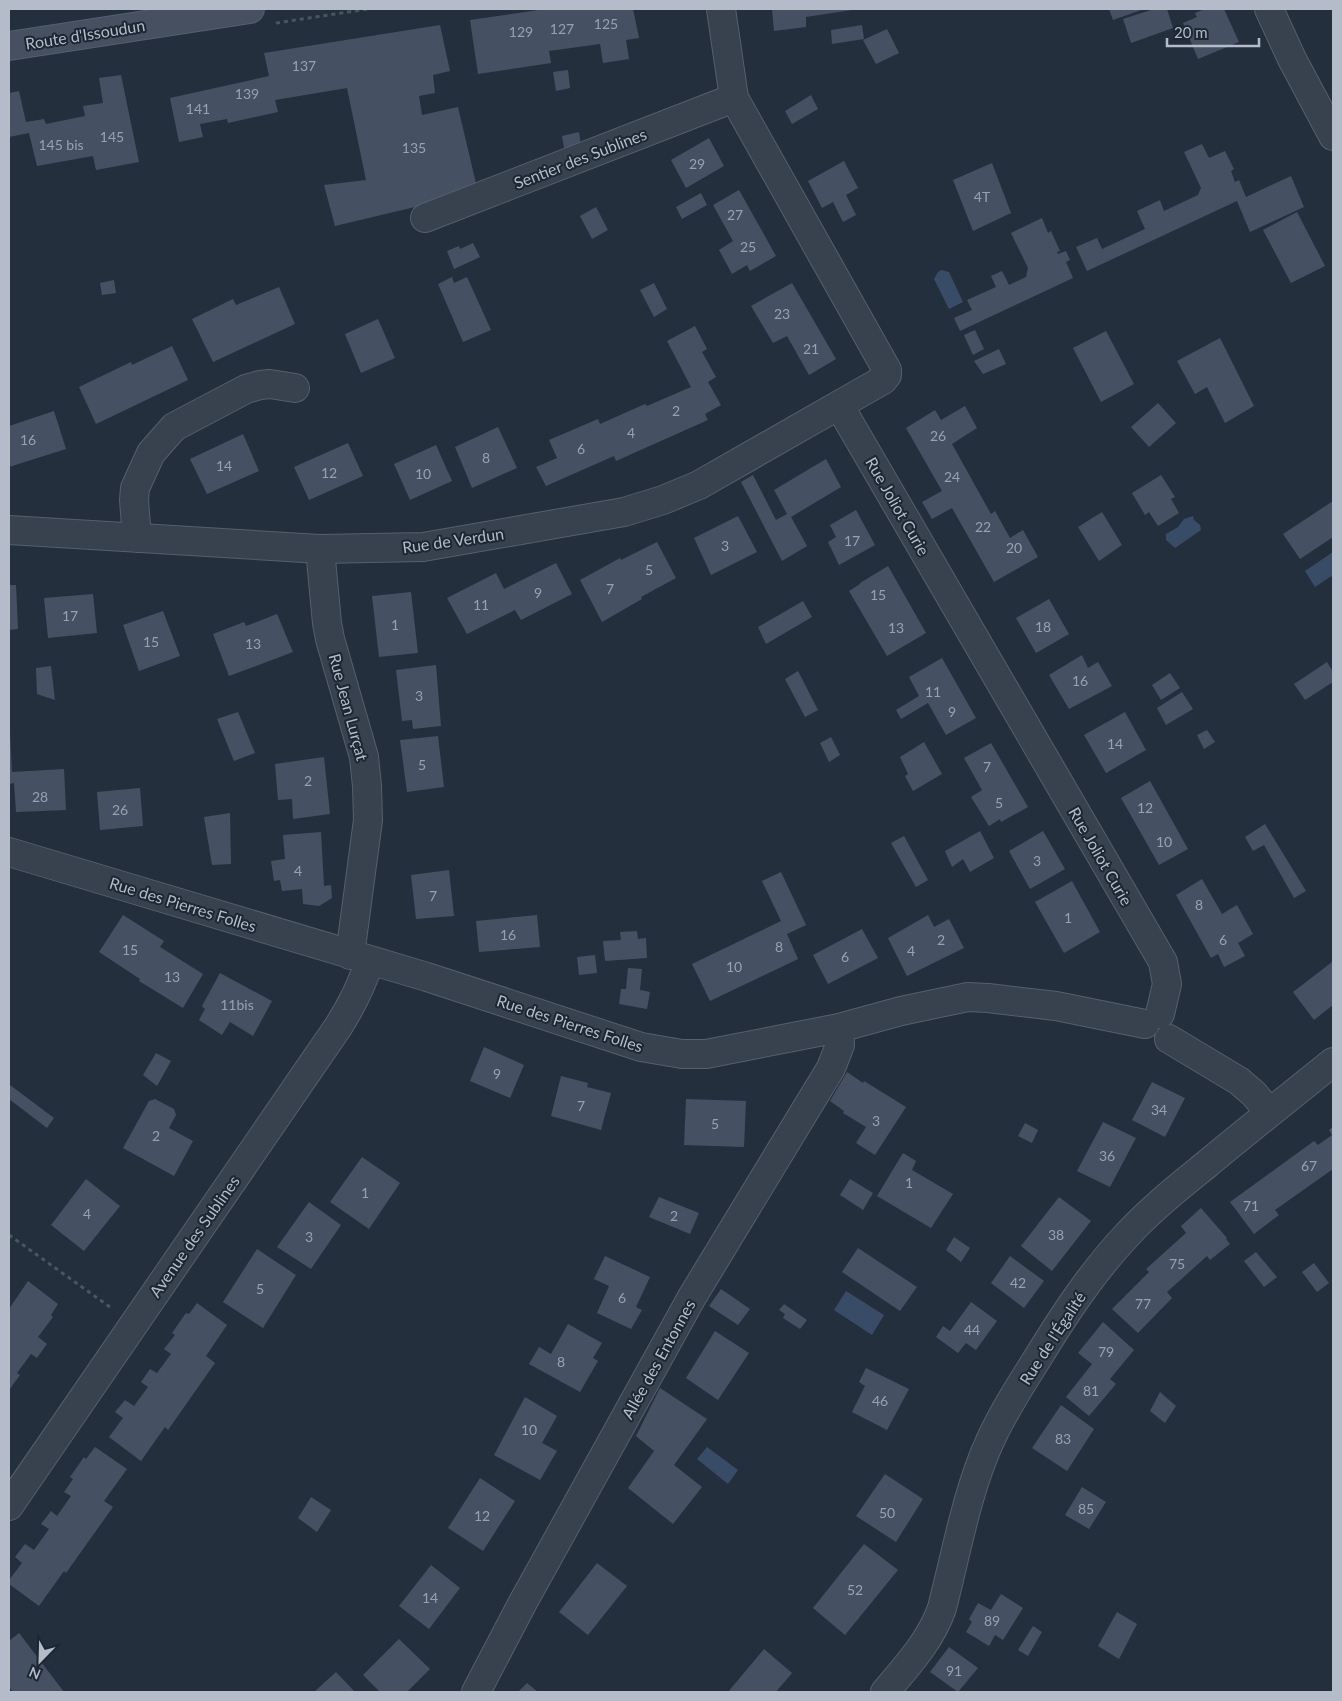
<svg xmlns="http://www.w3.org/2000/svg" width="1342" height="1701" font-family="Lato,sans-serif">
	<rect width="100%" height="100%" fill="#242f3e"/>
	<path fill="#394c67" d="M942,270L949,272L963,302L949,309L934,279L938,272Z
		M1193,516L1194,520L1200,525L1201,530L1175,548L1166,540V534L1178,527L1184,519Z
		M1333,552V575L1315,587L1305,571Z
		M846,1291L884,1315L872,1335L834,1310Z
		M707,1447L738,1470L728,1484L697,1459Z"/>
	<path fill="#455162" d="M545,9H633L639,38L626,40L629,59L603,63L600,44L549,51L551,63L478,74L470,20Z
		M772,9H852V10L806,17V27L774,31Z
		M1109,9H1144L1113,20Z
		M1154,9H1167L1173,28L1131,43L1123,19Z
		M1205,9H1224L1239,42L1198,59L1183,23L1197,17L1195,13Z
		M440,25L450,71L433,75L435,93L419,96L422,115L458,107L478,192L335,226L324,185L366,180L347,88L275,100L278,112L228,123L227,119L200,124L203,137L179,142L170,98L269,76L264,53Z
		M862,25L864,39L832,44L831,30Z
		M887,29L899,53L876,64L863,40Z
		M568,70L570,88L556,91L553,72Z
		M121,75L139,162L96,170L93,156L37,166L29,133L9,137V93L19,91L26,122L44,119L46,124L85,116L83,106L103,103L99,78Z
		M811,95L818,109L792,124L785,111Z
		M579,132L582,153L566,159L562,136Z
		M709,138L724,166L686,188L671,160Z
		M1202,144L1209,158L1225,151L1234,169L1231,171L1235,182L1239,180L1246,197L1291,176L1304,207L1250,232L1237,201L1087,271L1076,247L1097,238L1102,249L1145,229L1137,211L1160,200L1164,211L1198,195L1201,188L1184,152Z
		M844,161L858,188L846,195L856,215L843,222L833,202L822,208L808,181Z
		M992,163L1011,213L973,231L953,180Z
		M739,190L776,256L750,271L747,265L732,274L719,250L733,241L713,205Z
		M701,193L707,205L682,219L676,207Z
		M596,207L608,230L592,239L580,216Z
		M1297,212L1325,266L1291,283L1263,230Z
		M1042,218L1048,233L1051,231L1060,251L1057,252L1058,254L1066,251L1070,260L1066,262L1073,278L960,331L954,318L972,310L967,300L996,287L991,276L1002,271L1009,285L1026,277L1028,268L1011,233Z
		M473,243L480,257L454,269L447,251L459,246L460,249Z
		M452,277L454,283L467,277L491,330L463,342L438,284Z
		M114,280L116,293L102,295L100,283Z
		M654,283L667,309L654,317L640,290Z
		M792,283L836,359L809,375L787,336L773,343L751,306Z
		M279,287L295,324L213,362L192,319L233,299L236,305Z
		M378,319L395,358L361,373L345,334Z
		M695,326L707,349L702,352L716,377L708,382L721,405L705,414L708,420L616,461L614,456L546,486L536,467L557,458L549,440L598,419L600,424L645,404L647,406L691,387L667,341Z
		M975,330L984,349L973,355L964,335Z
		M1106,331L1134,384L1101,402L1073,348Z
		M1220,338L1254,406L1225,423L1207,387L1195,394L1177,361Z
		M172,346L188,380L96,424L79,387L131,362L132,365Z
		M999,349L1006,364L983,374L974,361Z
		M1158,403L1176,423L1149,447L1131,427Z
		M965,406L977,428L952,444L991,514L995,511L1010,538L1023,530L1038,557L994,582L952,508L932,519L922,502L942,491L906,428L935,410L941,420Z
		M54,411L66,449L9,467V426Z
		M498,427L517,468L472,488L455,447Z
		M243,434L259,471L207,494L190,459Z
		M348,443L363,476L309,500L294,467Z
		M436,445L452,481L410,500L394,464Z
		M826,459L841,487L791,517L807,546L782,561L741,482L753,475L776,520L787,514L774,490Z
		M1161,475L1175,497L1171,499L1179,513L1158,526L1149,512L1145,515L1132,493Z
		M1333,501V537L1300,559L1283,534Z
		M856,510L875,545L839,565L828,542L836,537L830,525Z
		M1102,512L1122,545L1099,561L1078,527Z
		M738,516L757,552L711,575L694,538Z
		M657,542L676,578L641,597L642,599L602,622L580,580L620,558L621,560Z
		M556,563L572,594L521,620L515,610L467,634L447,598L496,573L504,589Z
		M888,566L926,633L887,656L849,591L860,584V583Z
		M9,585H16L18,629L9,630Z
		M411,592L418,653L379,657L372,596Z
		M93,594L97,633L48,638L44,598Z
		M1049,599L1069,634L1036,653L1016,618Z
		M803,601L812,617L766,644L758,627Z
		M163,611L180,656L139,671L123,625Z
		M277,614L293,652L229,676L213,634L244,622L246,626Z
		M1082,655L1088,668L1098,662L1112,686L1069,709L1049,675Z
		M942,658L976,718L946,735L928,703L901,719L896,710L919,696L909,677Z
		M1327,662L1333,672V682L1305,700L1294,684Z
		M436,665L441,726L413,729L412,720L402,721L396,670Z
		M51,666L55,700L37,694L36,668Z
		M798,671L818,710L805,717L785,679Z
		M1170,673L1180,688L1161,700L1152,685Z
		M1182,692L1193,709L1166,725L1157,708Z
		M238,712L255,753L234,761L217,719Z
		M1125,712L1146,750L1106,773L1084,735Z
		M1207,730L1215,742L1204,749L1197,735Z
		M9,732H10L12,772L64,769L66,810L16,812L14,783L9,784Z
		M438,736L444,787L407,792L400,740Z
		M831,737L840,755L829,762L820,743Z
		M924,742L942,774L913,791L905,776L908,774L900,757Z
		M991,743L1028,807L1001,822L1000,819L989,826L971,797L982,790L964,758Z
		M324,757L330,814L293,819L292,799L278,800L275,764Z
		M1150,781L1188,849L1159,865L1121,798Z
		M140,788L143,826L100,830L97,792Z
		M230,813L231,864L212,865L204,817Z
		M1265,824L1306,891L1294,898L1264,845L1253,851L1245,837Z
		M980,831L994,858L970,872L963,859L952,867L945,851Z
		M1043,831L1065,869L1030,889L1009,851Z
		M321,832L324,886L331,885L332,898L319,906L303,904L302,889L282,891L280,880L274,881L271,861L285,859L283,835Z
		M904,836L928,880L916,887L891,843Z
		M449,870L454,916L416,919L411,875Z
		M781,872L806,925L787,934L798,959L710,1001L692,964L781,921L762,881Z
		M1202,879L1222,914L1237,905L1253,934L1238,943L1245,956L1224,967L1218,954L1211,958L1176,895Z
		M1072,881L1100,932L1064,953L1035,902Z
		M123,915L164,941L160,947L203,974L183,1008L139,981L140,979L99,952Z
		M537,915L540,947L479,952L476,921Z
		M928,915L934,927L949,919L964,948L907,976L888,938Z
		M862,929L878,958L828,984L813,955Z
		M637,931L638,939L646,938L647,958L605,961L603,941L621,940L620,932Z
		M595,955L597,973L579,975L577,957Z
		M1332,962L1333,964V1005L1314,1020L1293,992Z
		M628,968L642,969L640,990L650,992L647,1009L619,1004L621,989H626Z
		M220,973L272,1001L253,1036L230,1022L222,1035L199,1020L205,1009L202,1006Z
		M484,1047L524,1065L510,1098L470,1081Z
		M156,1053L171,1061L157,1086L143,1075Z
		M847,1072L863,1083L864,1081L906,1107L875,1155L856,1143L866,1127L843,1113L844,1111L830,1101Z
		M561,1076L588,1083L587,1087L611,1093L601,1130L551,1116Z
		M1152,1082L1185,1098L1165,1137L1132,1120Z
		M10,1085L54,1118L47,1128L9,1099Z
		M155,1099L174,1109L176,1115L169,1128L193,1141L174,1176L123,1148L149,1101Z
		M686,1099L746,1101L744,1147L684,1145Z
		M1103,1122L1136,1138L1110,1187L1077,1171Z
		M1025,1123L1038,1130L1032,1143L1018,1136Z
		M1333,1127V1169L1275,1210L1279,1215L1254,1234L1230,1202L1314,1141L1318,1145L1332,1135L1329,1130Z
		M903,1153L916,1161L912,1170L953,1194L931,1228L877,1196Z
		M362,1157L400,1183L369,1229L330,1202Z
		M86,1179L120,1206L84,1251L51,1225Z
		M850,1179L873,1193L863,1210L840,1195Z
		M659,1197L699,1213L690,1234L649,1217Z
		M1059,1197L1091,1221L1052,1271L1021,1246Z
		M309,1202L341,1225L311,1269L277,1247Z
		M1201,1208L1227,1238L1226,1239L1230,1244L1210,1260L1207,1256L1167,1292L1172,1298L1138,1333L1112,1309L1149,1272L1146,1269L1186,1233L1181,1226Z
		M954,1237L970,1248L961,1262L946,1250Z
		M858,1248L917,1287L900,1311L842,1272Z
		M257,1249L296,1275L263,1328L223,1302Z
		M1256,1252L1277,1277L1264,1287L1244,1261Z
		M605,1256L650,1277L636,1307L642,1310L631,1329L597,1313L609,1286L594,1279Z
		M1010,1256L1044,1281L1024,1308L991,1283Z
		M1314,1263L1329,1283L1317,1292L1302,1272Z
		M28,1281L58,1304L51,1315L53,1317L38,1337L47,1344L37,1358L31,1354L17,1373L20,1375L9,1390V1309Z
		M721,1289L750,1309L738,1325L709,1306Z
		M971,1302L997,1321L976,1350L966,1343L958,1353L936,1337L943,1326L950,1331Z
		M197,1303L227,1325L206,1356L215,1363L168,1430L165,1427L141,1461L109,1437L123,1418L115,1412L125,1400L134,1406L148,1387L141,1382L150,1369L157,1373L171,1354L164,1349L175,1335L172,1333L186,1313L189,1314Z
		M784,1304L807,1320L800,1329L783,1318L785,1314L779,1310Z
		M1103,1322L1134,1350L1110,1379L1116,1384L1089,1416L1066,1397L1092,1364L1078,1353Z
		M568,1324L602,1343L593,1358L598,1361L580,1392L529,1364L539,1347L551,1354Z
		M715,1331L749,1353L718,1400L686,1378Z
		M866,1368L909,1389L887,1430L852,1412L865,1386L859,1382Z
		M660,1388L707,1419L674,1465L702,1487L673,1524L628,1488L654,1451L636,1436Z
		M1160,1392L1176,1406L1165,1423L1150,1411Z
		M525,1397L557,1416L542,1443L557,1451L540,1480L494,1455Z
		M1061,1405L1094,1429L1067,1471L1032,1448Z
		M95,1447L127,1469L104,1501L113,1507L66,1573L64,1571L39,1606L9,1584V1580L22,1563L15,1557L25,1544L34,1550L49,1529L41,1524L51,1511L57,1516L71,1496L64,1492L73,1479L70,1477L84,1457L86,1459Z
		M885,1474L923,1499L896,1542L856,1516Z
		M480,1478L515,1501L483,1551L448,1528Z
		M1082,1487L1106,1502L1089,1529L1065,1515Z
		M311,1497L331,1510L317,1532L298,1518Z
		M864,1544L898,1570L845,1635L813,1608Z
		M597,1563L627,1586L588,1635L559,1612Z
		M431,1565L460,1588L429,1629L399,1606Z
		M1001,1594L1023,1608L1003,1640L995,1635L989,1646L966,1632L972,1622L969,1619L978,1603L991,1610Z
		M1117,1612L1137,1624L1119,1659L1098,1646Z
		M1033,1626L1042,1632L1028,1656L1018,1650Z
		M19,1633L64,1692H13L9,1687V1641Z
		M399,1639L430,1669L407,1692H380L363,1675Z
		M949,1647L978,1668L958,1692L930,1672Z
		M764,1649L792,1673L776,1692H728Z
		M336,1672L355,1692H314Z
		M527,1683L538,1692H518Z"/>
	<g fill="none" stroke-linecap="round" stroke-linejoin="round">
		<defs>
			<path id="minor" d="M721,9L734,98L887,370V375L883,380L839,405L1163,962L1167,984L1160,1014
				M1269,9L1292,59L1333,136
				M425,218L734,98
				M9,530L320,549L423,547L624,512L663,500L699,485L839,405
				M137,538L134,500L135,488L151,453L174,427L246,389L260,385L270,384L295,388
				M320,549L327,623L330,639L364,757L367,786L368,820L350,955
				M9,852L427,977L641,1047L682,1054H706L839,1028L901,1011L968,997L988,998L1056,1006L1145,1024
				M1169,1039L1239,1081L1254,1094L1269,1112
				M9,1506L338,1027C352,1005 362,985 370,960
				M476,1692L522,1604L692,1297L831,1068L840,1045L839,1028
				M885,1692C907,1666 931,1640 942,1608C956,1554 967,1491 990,1441C1003,1412 1020,1386 1037,1359C1064,1315 1092,1272 1128,1234C1152,1208 1180,1186 1207,1164C1249,1129 1291,1096 1333,1062"/>
			<path id="secondary" d="M9,46L250,9"/>
		</defs>
		<use href="#minor" stroke="#565f6c" stroke-width="30"/>
		<use href="#secondary" stroke="#565f6c" stroke-width="30"/>
		<path stroke="#44595c" stroke-width="3" stroke-dasharray="4 4" stroke-linecap="butt" d="M276,23L368,9
			M9,1235L110,1307"/>
		<use href="#minor" stroke="#38414e" stroke-width="28"/>
		<use href="#secondary" stroke="#465061" stroke-width="28"/>
	</g>
	<g text-anchor="middle" dominant-baseline="central" stroke-width="4" stroke-linejoin="round" paint-order="stroke">
		<g font-size="14" fill="#98a1af">
			<text x="606" y="23">125</text>
			<text x="562" y="28">127</text>
			<text x="521" y="31">129</text>
			<text x="304" y="65">137</text>
			<text x="247" y="93">139</text>
			<text x="198" y="108">141</text>
			<text x="112" y="136">145</text>
			<text x="61" y="144">145 bis</text>
			<text x="414" y="147">135</text>
			<text x="697" y="163">29</text>
			<text x="982" y="196">4T</text>
			<text x="735" y="214">27</text>
			<text x="748" y="246">25</text>
			<text x="782" y="313">23</text>
			<text x="811" y="348">21</text>
			<text x="676" y="410">2</text>
			<text x="631" y="432">4</text>
			<text x="938" y="435">26</text>
			<text x="28" y="439">16</text>
			<text x="581" y="448">6</text>
			<text x="486" y="457">8</text>
			<text x="224" y="465">14</text>
			<text x="329" y="472">12</text>
			<text x="423" y="473">10</text>
			<text x="952" y="476">24</text>
			<text x="983" y="526">22</text>
			<text x="852" y="540">17</text>
			<text x="725" y="545">3</text>
			<text x="1014" y="547">20</text>
			<text x="649" y="569">5</text>
			<text x="610" y="588">7</text>
			<text x="538" y="592">9</text>
			<text x="878" y="594">15</text>
			<text x="481" y="604">11</text>
			<text x="70" y="615">17</text>
			<text x="395" y="624">1</text>
			<text x="1043" y="626">18</text>
			<text x="896" y="627">13</text>
			<text x="151" y="641">15</text>
			<text x="253" y="643">13</text>
			<text x="1080" y="680">16</text>
			<text x="933" y="691">11</text>
			<text x="419" y="695">3</text>
			<text x="952" y="711">9</text>
			<text x="1115" y="743">14</text>
			<text x="422" y="764">5</text>
			<text x="987" y="766">7</text>
			<text x="308" y="780">2</text>
			<text x="40" y="796">28</text>
			<text x="999" y="802">5</text>
			<text x="1145" y="807">12</text>
			<text x="120" y="809">26</text>
			<text x="1164" y="841">10</text>
			<text x="1037" y="860">3</text>
			<text x="298" y="870">4</text>
			<text x="433" y="895">7</text>
			<text x="1199" y="904">8</text>
			<text x="1068" y="917">1</text>
			<text x="508" y="934">16</text>
			<text x="941" y="939">2</text>
			<text x="1223" y="939">6</text>
			<text x="779" y="946">8</text>
			<text x="130" y="949">15</text>
			<text x="911" y="950">4</text>
			<text x="845" y="956">6</text>
			<text x="734" y="966">10</text>
			<text x="172" y="976">13</text>
			<text x="237" y="1004">11bis</text>
			<text x="497" y="1073">9</text>
			<text x="581" y="1105">7</text>
			<text x="1159" y="1109">34</text>
			<text x="876" y="1120">3</text>
			<text x="715" y="1123">5</text>
			<text x="156" y="1135">2</text>
			<text x="1107" y="1155">36</text>
			<text x="1309" y="1165">67</text>
			<text x="909" y="1182">1</text>
			<text x="365" y="1192">1</text>
			<text x="1251" y="1205">71</text>
			<text x="87" y="1213">4</text>
			<text x="674" y="1215">2</text>
			<text x="1056" y="1234">38</text>
			<text x="309" y="1236">3</text>
			<text x="1177" y="1263">75</text>
			<text x="1018" y="1282">42</text>
			<text x="260" y="1288">5</text>
			<text x="622" y="1297">6</text>
			<text x="1143" y="1303">77</text>
			<text x="972" y="1329">44</text>
			<text x="1106" y="1351">79</text>
			<text x="561" y="1361">8</text>
			<text x="1091" y="1390">81</text>
			<text x="880" y="1400">46</text>
			<text x="529" y="1429">10</text>
			<text x="1063" y="1438">83</text>
			<text x="1086" y="1508">85</text>
			<text x="887" y="1512">50</text>
			<text x="482" y="1515">12</text>
			<text x="855" y="1589">52</text>
			<text x="430" y="1597">14</text>
			<text x="992" y="1620">89</text>
			<text x="954" y="1670">91</text>
		</g>
		<g font-size="16" fill="#b4bcc9" stroke="#1d2633">
			<text transform="translate(85 34) rotate(-9)">Route d'Issoudun</text>
			<text transform="translate(580 158) rotate(-21)">Sentier des Sublines</text>
			<text transform="translate(898 506) rotate(60)">Rue Joliot Curie</text>
			<text transform="translate(453 540) rotate(-8)">Rue de Verdun</text>
			<text transform="translate(349 707) rotate(75)">Rue Jean Lurçat</text>
			<text transform="translate(1101 856) rotate(60)">Rue Joliot Curie</text>
			<text transform="translate(183 904) rotate(17)">Rue des Pierres Folles</text>
			<text transform="translate(570 1023) rotate(18)">Rue des Pierres Folles</text>
			<text transform="translate(194 1236) rotate(-55)">Avenue des Sublines</text>
			<text transform="translate(1052 1338) rotate(-57)">Rue de l'Égalité</text>
			<text transform="translate(658 1359) rotate(-61)">Allée des Entonnes</text>
		</g>
	</g>
	<rect width="1342" height="1701" fill="none" stroke="#b4bcc9" stroke-width="20"/>
	<g transform="translate(40 1661) rotate(203)" stroke="#1d2633" stroke-width="4" paint-order="stroke">
	<path d="M0-4L9 19L0 12L-9 19Z" fill="#b4bcc9"/>
	<text y="-8" font-size="14" font-weight="bold" text-anchor="middle" fill="#b4bcc9">N</text>
	</g>
	<path d="M1167 38v8h92v-8" fill="none" stroke="#b4bcc9" stroke-width="2.5"/>
	<text x="1174" y="38" font-size="15" fill="#b4bcc9" stroke="#1d2633" stroke-width="4" paint-order="stroke">20 m</text>
</svg>
